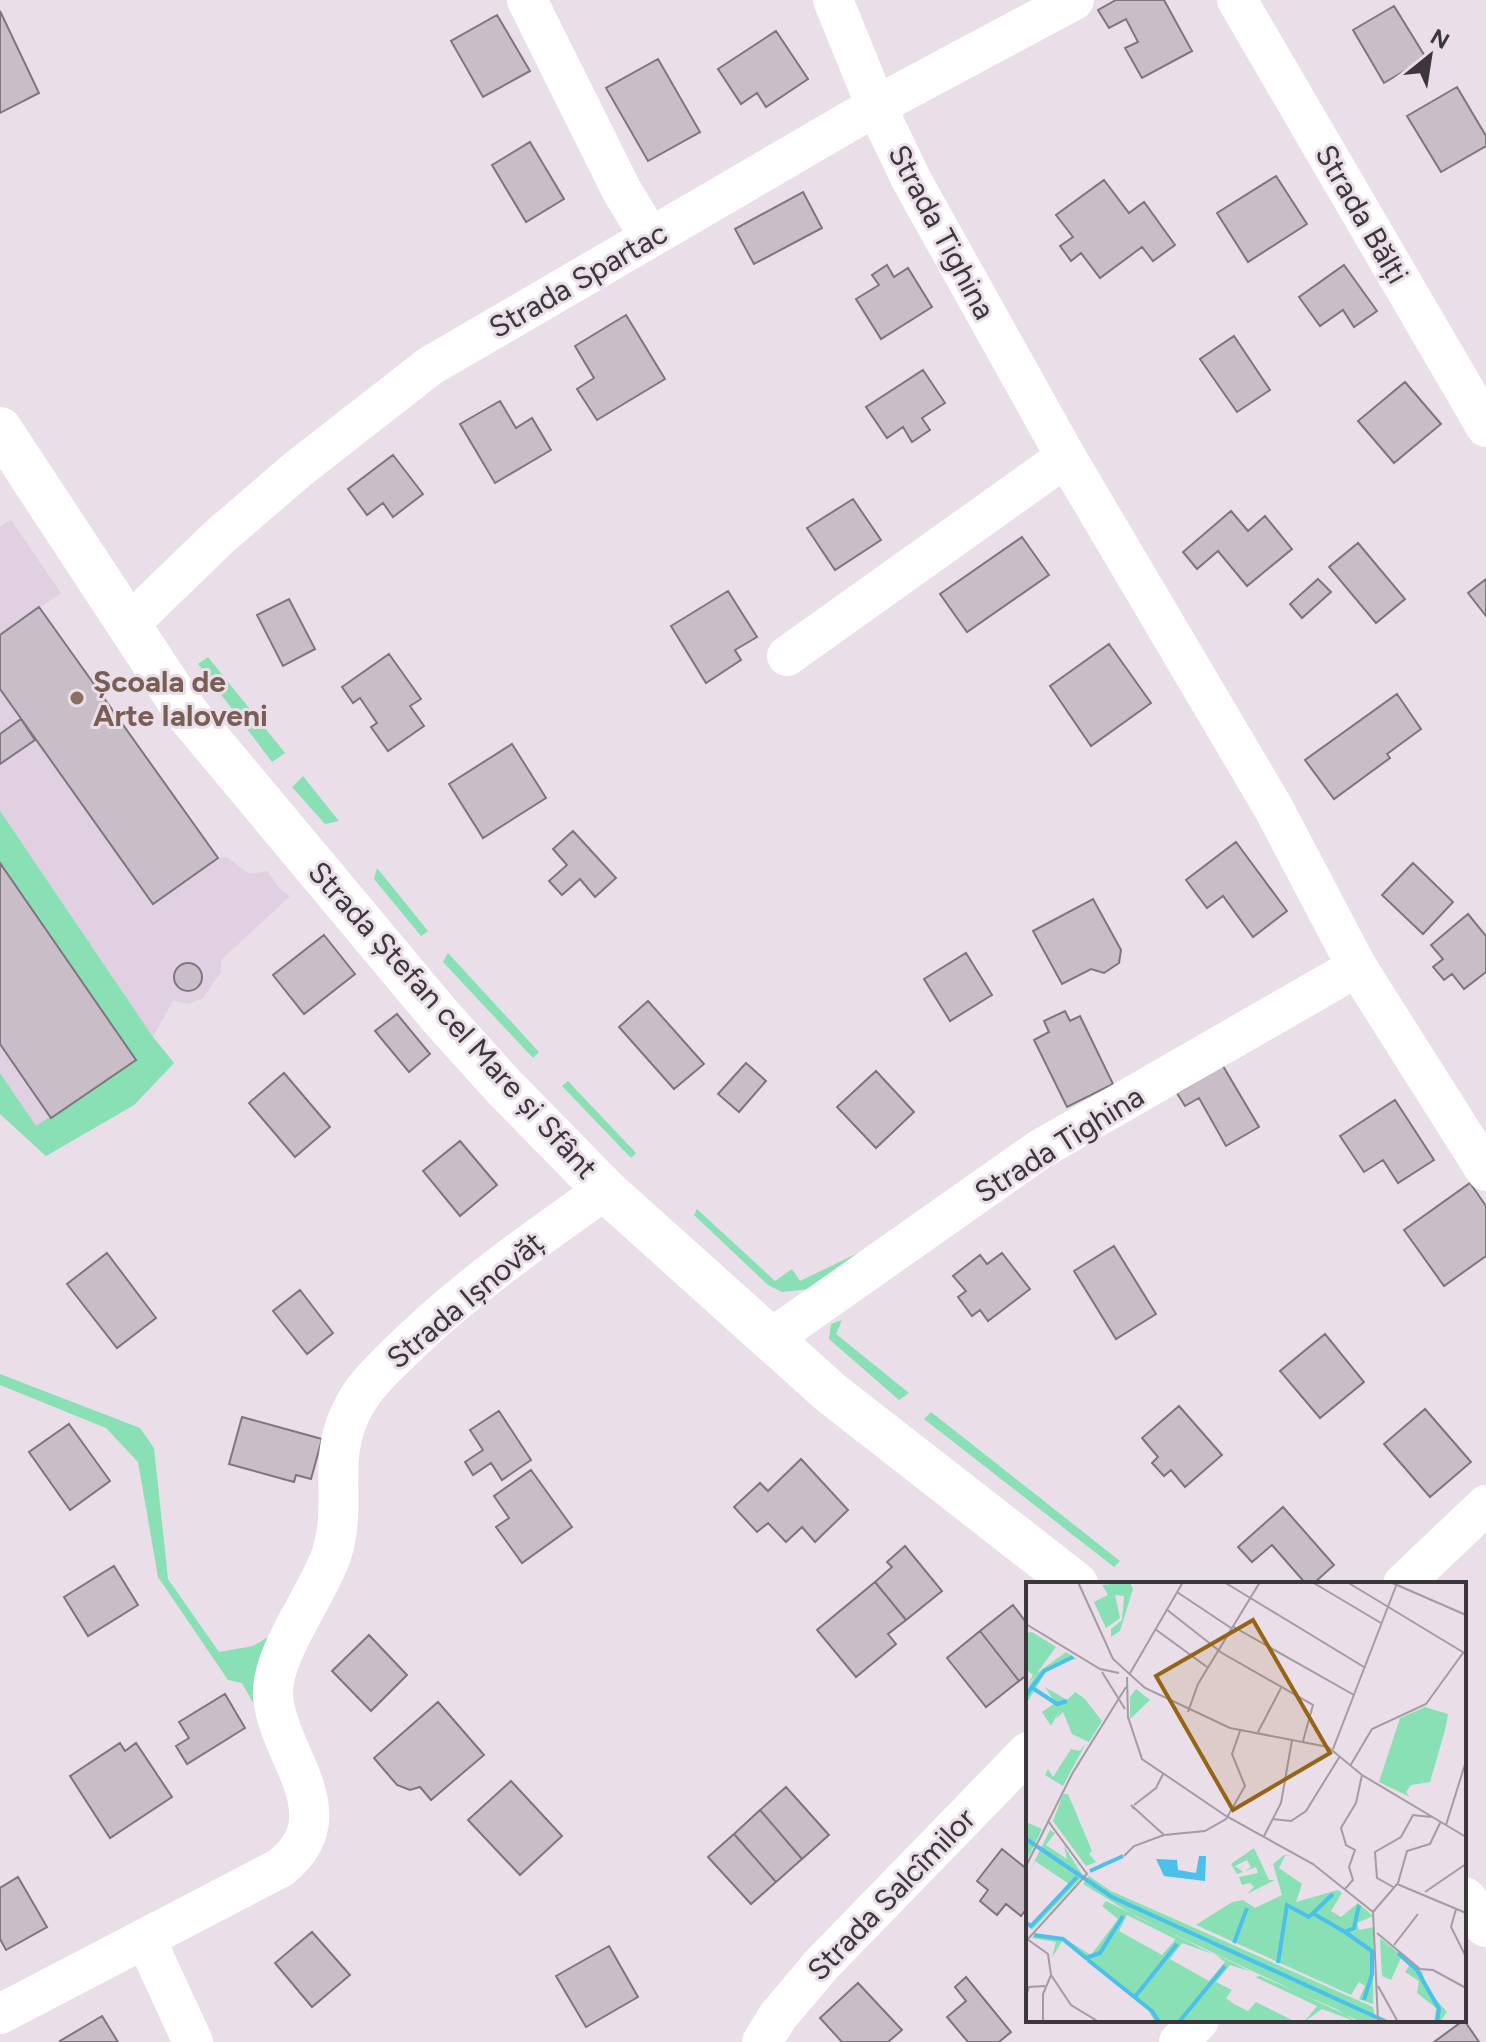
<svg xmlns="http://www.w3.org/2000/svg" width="1486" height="2042" font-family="Figtree,sans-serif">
	<rect width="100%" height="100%" fill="#eadee9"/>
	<path fill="#e1d0e1" d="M11,520L61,593L40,607L218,858L227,857L249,874L268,871L279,888L290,896L221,960V972L203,998L189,1004L173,1001L153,1037L174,1063L134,1105L46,1156L0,1114V526Z"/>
	<path fill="#88e0b4" d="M208,657L285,753L272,762L198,664Z
		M303,776L334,815L339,821L325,824L292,787Z
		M0,811L153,1037L174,1063L134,1105L46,1156L0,1114V1073L36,1126L135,1060L0,863Z
		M377,868L428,931L421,936L374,879Z
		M448,953L539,1052L533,1058L443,962Z
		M568,1081L636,1153L631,1158L562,1086Z
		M697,1209L775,1281L792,1269L800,1281L858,1253L855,1266L818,1288L782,1292L768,1285L694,1215Z
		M842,1320L836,1334L909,1393L899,1400L829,1339L831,1324Z
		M0,1374L140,1428L154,1448L168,1579L219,1652L253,1646L278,1631L260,1715L242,1683L228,1680L158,1577L138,1462L106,1428L0,1385Z
		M931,1412L1120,1561L1114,1567L924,1419Z"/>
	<path fill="#c9bec8" stroke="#7f757f" stroke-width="2" d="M1116,0H1164L1192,51L1142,78L1125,48L1138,42L1126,19L1109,28L1098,10Z
		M1394,6L1426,58L1384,83L1353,30Z
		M0,11L39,93L0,113Z
		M497,15L530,71L483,97L451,41Z
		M776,31L808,79L766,107L757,93L741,104L718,69Z
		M658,59L700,132L648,161L606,88Z
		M1457,87L1486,136V146L1441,172L1407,116Z
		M530,142L564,199L526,222L492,165Z
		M1276,176L1307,224L1248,262L1217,213Z
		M1104,180L1129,213L1144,202L1175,245L1153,261L1142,247L1100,278L1081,253L1071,261L1060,246L1073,237L1056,215Z
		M803,192L822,228L754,264L735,229Z
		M887,265L894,277L908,268L932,307L881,339L856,299L879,285L872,275Z
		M1344,265L1377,311L1354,327L1343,310L1320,326L1299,297Z
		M626,315L665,379L597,420L577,389L594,378L575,346Z
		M1234,336L1270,390L1237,412L1200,359Z
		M923,370L945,403L922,418L930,430L912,442L903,427L887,438L866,407Z
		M1405,382L1441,424L1394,463L1358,421Z
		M500,401L516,428L532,418L551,450L495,483L460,424Z
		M393,455L423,494L393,517L383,503L367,515L348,489Z
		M853,499L881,540L835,570L807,528Z
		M1231,511L1248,531L1265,516L1292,549L1247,586L1218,551L1197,569L1183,552Z
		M1022,537L1049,575L967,632L940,594Z
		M1358,543L1405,599L1376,623L1329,567Z
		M1318,579L1331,592L1302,618L1290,604Z
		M1486,579V616L1468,593Z
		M728,591L757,637L735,650L741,660L706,683L671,626Z
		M289,599L315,649L283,666L257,615Z
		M39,607L218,858L153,904L0,689V635Z
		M1109,644L1151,703L1091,746L1050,686Z
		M389,654L421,699L410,706L424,726L388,751L371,727L377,723L360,698L353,703L342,687Z
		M1397,694L1421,729L1387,754L1390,758L1334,799L1305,760Z
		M21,719L35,740L0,764V734Z
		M512,744L546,798L483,838L449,784Z
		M573,831L616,878L595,897L580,879L562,895L549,881L567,865L553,849Z
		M1236,842L1287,911L1253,937L1223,896L1207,908L1186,880Z
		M0,863L136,1060L51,1118L0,1044Z
		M1413,863L1453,902L1423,934L1382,895Z
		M1093,899L1121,950L1119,963L1104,973L1091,969L1062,984L1033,931Z
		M1468,914L1486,936V972L1464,989L1452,974L1444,980L1433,967L1443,959L1431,945Z
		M324,935L355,974L304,1014L273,975Z
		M966,953L992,995L950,1021L924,979Z
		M174 977a14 14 0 1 1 28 0a14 14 0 1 1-28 0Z
		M648,1001L704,1064L674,1089L619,1027Z
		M1065,1011L1070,1021L1080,1016L1113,1084L1067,1107L1034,1040L1049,1032L1044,1021Z
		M397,1014L430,1054L409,1072L375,1031Z
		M746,1063L766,1081L739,1112L718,1094Z
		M1223,1066L1259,1127L1226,1146L1199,1098L1185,1106L1177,1093Z
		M876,1071L914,1112L876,1148L837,1107Z
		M284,1073L330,1127L295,1157L249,1103Z
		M1395,1100L1434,1160L1398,1183L1383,1160L1364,1172L1340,1136Z
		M460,1141L497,1185L460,1216L423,1171Z
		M1470,1183L1486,1206V1256L1444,1286L1404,1230Z
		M1114,1246L1156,1314L1116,1339L1074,1271Z
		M107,1253L156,1318L117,1348L67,1284Z
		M1002,1253L1030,1289L988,1321L980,1310L972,1316L958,1297L966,1291L953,1276L980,1255L987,1264Z
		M300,1290L333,1333L307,1354L273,1311Z
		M1325,1334L1364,1382L1320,1418L1280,1371Z
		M1179,1406L1222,1455L1185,1487L1171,1470L1164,1476L1152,1463L1158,1457L1142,1438Z
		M1425,1409L1471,1462L1430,1497L1384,1444Z
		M499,1411L531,1460L502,1480L491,1463L473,1475L465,1462L483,1450L470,1430Z
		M242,1417L322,1439L311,1479L296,1475L294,1482L229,1464Z
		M69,1424L110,1481L70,1510L29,1452Z
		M801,1459L848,1510L815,1542L802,1527L786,1542L768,1523L757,1532L734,1507L760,1483L768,1491Z
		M531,1470L572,1527L522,1563L496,1527L509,1518L494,1496Z
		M1283,1507L1334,1565L1313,1584H1306L1272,1545L1252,1562L1238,1547Z
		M905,1546L942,1591L906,1620L875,1582L892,1567L887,1562Z
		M114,1566L138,1605L88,1636L64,1597Z
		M875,1582L906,1620L888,1634L896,1644L856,1677L817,1630Z
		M1013,1605L1028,1625V1674L1019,1681L980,1631Z
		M980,1631L1019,1681L986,1707L947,1658Z
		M369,1635L407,1675L371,1711L332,1671Z
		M225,1694L245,1728L187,1764L176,1746L189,1738L179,1722Z
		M438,1702L484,1755L431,1800L420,1787L410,1790L397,1785L374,1758Z
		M120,1743L125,1751L136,1743L172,1797L110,1838L70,1776Z
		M511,1781L562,1836L520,1875L468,1820Z
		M786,1787L829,1835L802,1859L760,1810Z
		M760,1810L802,1859L776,1882L734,1834Z
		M734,1834L776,1882L751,1904L708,1857Z
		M1002,1849L1028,1870V1907L1021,1916L1006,1904L997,1915L980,1901L988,1890L977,1881Z
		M18,1877L47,1927L6,1950L0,1939V1888Z
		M312,1932L350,1975L312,2007L275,1963Z
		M609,1946L638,1997L586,2027L556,1976Z
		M966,1977L1011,2032L999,2042H968L947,2017L966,2001L955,1987Z
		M858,1983L902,2030L888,2042H842L820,2018Z
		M102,2016L118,2042H61L60,2041Z
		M1464,2020L1479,2042H1434Z"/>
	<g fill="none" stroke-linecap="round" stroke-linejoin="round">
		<path stroke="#fff" stroke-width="40" d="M527,0L622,191L650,237
			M833,0L876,106L912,181L1066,457L1274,809L1357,967L1486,1171
			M1237,0L1486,427
			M128,625L219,537L298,469L430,366L876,106L1074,0
			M787,656L1066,457
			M772,1338L1039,1150L1357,967
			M1403,1584L1486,1505
			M146,1940L193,2042
			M0,2014L280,1868C347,1815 279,1758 273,1697C270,1654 318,1596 332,1553C348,1502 325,1459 354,1406C365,1385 385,1367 401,1351C463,1290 534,1240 605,1190
			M762,2042L778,2016L822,1964L1028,1752
			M1179,2042L1199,2020"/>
		<path stroke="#fff" stroke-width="44" d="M0,429L186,712L440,1016L504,1087L605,1190L831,1393L1076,1584
			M1464,1899L1486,1925"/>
	</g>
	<circle fill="#8d6e63" stroke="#eadee9" stroke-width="3" cx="77" cy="698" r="8"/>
	<g text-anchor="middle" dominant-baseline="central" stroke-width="6" stroke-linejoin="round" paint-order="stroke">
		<g font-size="30" fill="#3c373b" stroke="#eadee9">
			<text transform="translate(1362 214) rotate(60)">Strada Bălți</text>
			<text transform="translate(942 232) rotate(62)">Strada Tighina</text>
			<text transform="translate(578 280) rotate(-30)">Strada Spartac</text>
			<text transform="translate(453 1020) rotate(48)">Strada Ștefan cel Mare și Sfânt</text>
			<text transform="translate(1059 1144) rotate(-32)">Strada Tighina</text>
			<text transform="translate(465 1300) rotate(-40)">Strada Ișnovăț</text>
			<text transform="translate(891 1894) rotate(-46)">Strada Salcîmilor</text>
		</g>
		<g font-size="30" font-weight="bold" fill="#785e54" stroke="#eadee9" text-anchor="start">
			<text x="93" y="681">Școala de<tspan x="93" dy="34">Arte Ialoveni</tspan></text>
		</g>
	</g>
	<g transform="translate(1026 1582)">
		<rect width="440" height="440" fill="#eadee9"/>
		<path d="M104,0L107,7L94,49L85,55V47L96,38L98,14L89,13L94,36L80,46L68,20L82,13L76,3ZM6,50L30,65L0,106L7,93L0,87V51ZM40,70L51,77L34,79L20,90L0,122V109L11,91ZM19,105L41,118L49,110L58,116L76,139L63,160L46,152L37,130L30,137L35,126L25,144L16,130L29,121ZM110,107L124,118L104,137V115ZM399,125L422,132L419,148L404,200L385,203L380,210L384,215L353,200L374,136ZM60,161L37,204L19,193L22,187L27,195L45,167L54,169ZM37,212H42L66,269L63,272L70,280L60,284L27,239ZM0,240L16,247L0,280L1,261ZM24,248L29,251L20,263L41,277L38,264L57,294L6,348L0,339L6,343L43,302L9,279L0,296ZM228,266L243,298H249L221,312L228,305L224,301L216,303L213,295L232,291L230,285L219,289L225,285L221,278L209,284L217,290L211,292L205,282ZM258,273L266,274H259L253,286L276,302L270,320L312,308L316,311L305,329L315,335L332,321L347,334L331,341L333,348L348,345L347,422L333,417L339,404L333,400L325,413L170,343L206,320L217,318L229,326L256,313L247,282ZM63,294L85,309L347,425L350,440H335L111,335L57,302ZM80,319L187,372L156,361L144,377L183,399L199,380L189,372L226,390L204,383L190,400L206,408L200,416L208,422L222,429L230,420L270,440H129L122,428L36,359L26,376L30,360L6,356L10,351L24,357L36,355L65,373L92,337L76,324ZM101,333L149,357V358L136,373L93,349ZM354,356L396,390L402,408L421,430L414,440H408L410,426L391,411L393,399L379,390L383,384L375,376L365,398L356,394ZM234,394L310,427L331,440L296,427L278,440L291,424L229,395Z" fill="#88e0b4" fill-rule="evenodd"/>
		<path d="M173,274H180L179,299L138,294L130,277L151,278L152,288L170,291Z" fill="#4ac0ea"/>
		<path fill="none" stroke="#4ac0ea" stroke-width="4" d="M5,105L31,122L41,119M0,113L18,89L47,75M0,257L86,315L361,440M64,289L97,274M288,332L319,350L328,346L333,323M0,341L5,344L51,295M319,350L346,369V392L338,418M8,353L37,357L60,376L74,371L97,334M208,361L221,326M372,371L391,388L413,427L411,440M62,378L126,429L133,440M252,381L261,323L283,335L307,312M108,416L151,362M153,440L199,384"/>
		<path fill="none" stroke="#a49ba3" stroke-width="2" d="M52,0L87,77L119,106L204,146L302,165L336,193L440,255M198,0L338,85M286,0L355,41M321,0L440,72M364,0L440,33M151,10L205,46M140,27L196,71L287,123L277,159M0,42L74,87L93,91M206,44L328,113M129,47L181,85M76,90L99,127M103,93L157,0M101,95L102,135L116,177L200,234L287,282L347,330L352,440M162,130L172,102L234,0M232,150L255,106M307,167L370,4M324,184L346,147L400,122L437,71M108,223L130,206L137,192M108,227L105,223L138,253M246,237L265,239L280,229L314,174M420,243L440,179M238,254L255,221L266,158M98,274L108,264L138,253L179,249L200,237L219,204L206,172L214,149M0,284L46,192L100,105M371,302L440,331M367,305L351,296L349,270L375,255L387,233L405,235M319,307L327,298L323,285L329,268L320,263L315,246L330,221L336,193M399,310L440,282M430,327L425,345L440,375M347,330L372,301L381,269L404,262L415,239M351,351L394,387L407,388L440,406M1,357L22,372L25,393L45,423L73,440M2,357L61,292L22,239M368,363L392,332M352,404L372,440M0,414L3,405L19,404M17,440V412L25,393"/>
		<path fill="#956515" fill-opacity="0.15" stroke="#956515" stroke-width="4" d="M227,38L304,171L207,228L130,94Z"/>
		<rect width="440" height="440" fill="none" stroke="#3c373b" stroke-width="4"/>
	</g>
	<g transform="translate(1430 56) rotate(30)" stroke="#eadee9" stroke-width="6" paint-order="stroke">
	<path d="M0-6L14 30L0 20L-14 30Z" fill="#3c373b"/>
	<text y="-12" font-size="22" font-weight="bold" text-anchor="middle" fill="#3c373b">N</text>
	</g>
</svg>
